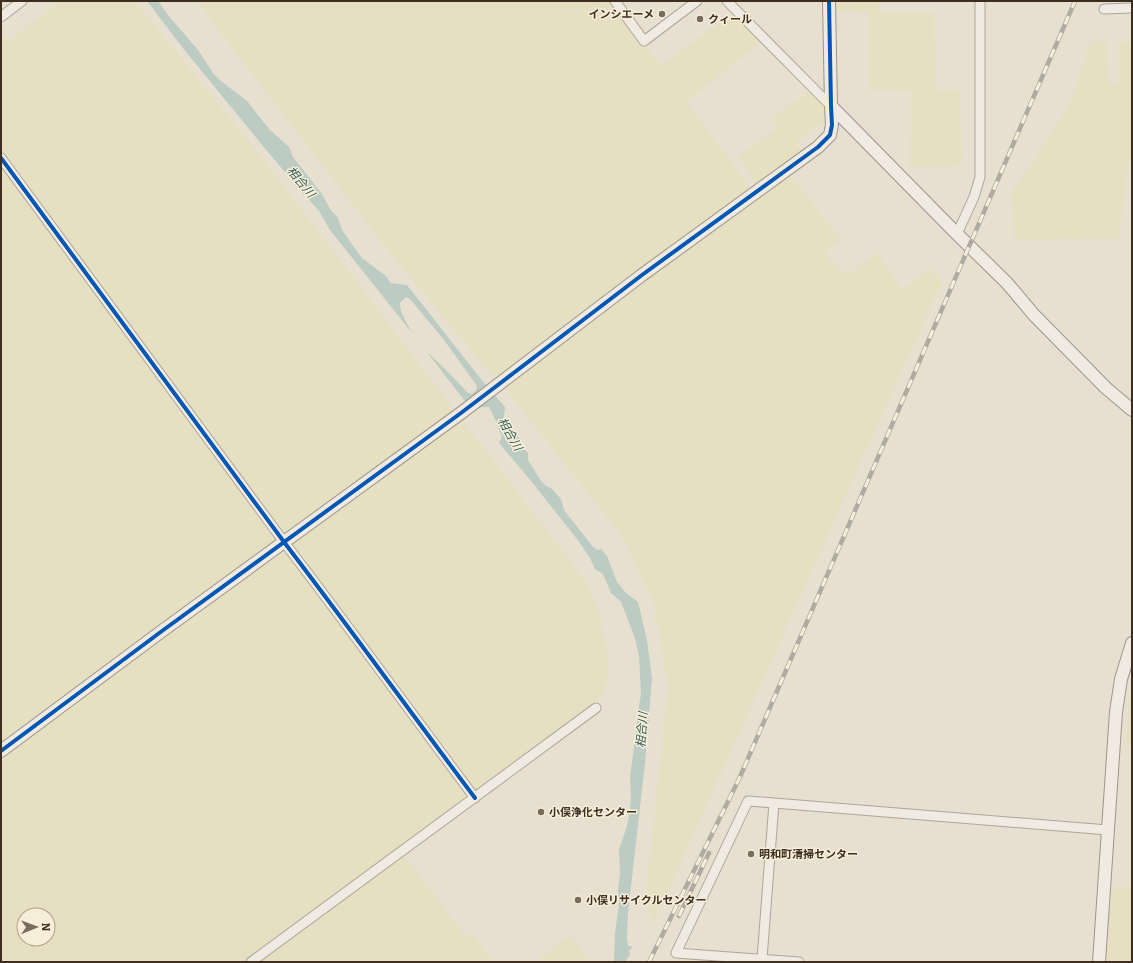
<svg xmlns="http://www.w3.org/2000/svg" width="1133" height="963" font-family="Bitter,'Noto Sans JP',serif">
	<rect width="100%" height="100%" fill="#e7e0d1"/>
	<path fill="#e6dfc2" fill-rule="evenodd" d="M61,1H71L74,5L80,1H135L263,159L587,583L600,614L607,652L608,676L604,695L568,724L467,796L398,847L466,936L472,932L493,962H1V30L9,40ZM24,915H48V939H24Z
		M196,1H610L661,65L732,14L762,42L687,101L757,197L790,175L841,240L825,253L841,271L849,274L878,253L902,289L932,268L942,282L653,925L646,898L650,857L668,686L654,604L623,538L510,395L476,357L381,242Z
		M833,1H880V13H934L935,90H960L962,166L910,167L911,91L869,90V13L833,12Z
		M1091,41L1107,42L1108,84L1119,82V42H1132V160L1128,161L1119,238L1014,240L1011,192L1047,141L1070,102Z
		M812,89L827,104V119L796,143L803,153L758,186L737,157L778,128L771,119Z
		M1132,680V745H1125L1130,687Z
		M1112,886L1132,888V962H1106Z
		M571,935L588,959L589,962H535Z
		M678,957L745,962H675Z"/>
	<path fill="#bcccc2" d="M147,1H158L168,15L198,50L213,73L221,81L247,101L269,129L289,147L293,157L322,194L330,209L338,218L342,230L354,247L362,258L386,276L391,283L407,285L484,383L505,407L504,418L521,441V448L524,449L528,453V460L539,478L545,485L552,489L561,499L564,510L593,547L598,550L601,549L607,556L617,582L626,593L638,602L647,640L652,678L645,763L628,913L627,938L628,946H632L631,949L629,950L630,955L625,962H614L615,933L619,903L618,891L620,873L619,849L627,826L630,810L631,794L630,776L635,741L637,720L641,693L639,656L635,638L621,602L611,593L603,574L595,569L590,558L577,539L527,476L499,443L502,437L495,419L489,407H482L474,410L464,400L427,352L445,369L468,393L472,394L476,390L477,386L444,340L410,299L406,297L400,303L401,312L412,333L330,230L319,211L272,157L182,47Z"/>
	<g fill="none" stroke-linecap="round" stroke-linejoin="round">
		<defs>
			<path id="street" d="M615,1L644,41L697,1
				M727,1L831,106
				M1104,9L1132,8
				M1,17L22,1
				M1,158L284,542C349,627 411,713 475,798
				M957,234L974,197L980,177V1
				M774,803L748,801L676,953L799,962
				M762,959L774,803L1108,830
				M251,962L596,708"/>
			<path id="secondary" d="M831,106L957,234L1007,283L1034,315L1106,388L1132,410
				M1,751L162,631L461,413L642,275L818,147L830,135L832,125L831,106L829,1
				M1099,962L1116,712L1121,679L1132,643"/>
		</defs>
		<use href="#street" stroke="#ada599" stroke-width="11"/>
		<use href="#secondary" stroke="#9c958a" stroke-width="14"/>
		<use href="#street" stroke="#efebe3" stroke-width="9"/>
		<use href="#secondary" stroke="#efebe3" stroke-width="12"/>
		<defs>
			<path id="rail" d="M679,916L709,853
				M649,962L740,777L1075,1"/>
		</defs>
		<use href="#rail" stroke="#afaaa2" stroke-width="4.5"/>
		<use href="#rail" stroke="#f7eed8" stroke-width="3" stroke-dasharray="9" stroke-linecap="butt"/>
		<defs>
			<path id="cycleway" d="M1,158L284,542C349,627 411,713 475,798
				M1,751L162,631L461,413L642,275L818,147L830,135L832,125L831,106L829,1"/>
		</defs>
		<use href="#cycleway" stroke="#f7eed8" stroke-width="6"/>
		<use href="#cycleway" stroke="#0057b8" stroke-width="4"/>
	</g>
	<g fill="#786c5e" stroke="#f7eed8" stroke-width="1.5">
		<circle cx="662" cy="14" r="4"/>
		<circle cx="700" cy="19" r="4"/>
		<circle cx="541" cy="812" r="4"/>
		<circle cx="751" cy="854" r="4"/>
		<circle cx="578" cy="900" r="4"/>
	</g>
	<g text-anchor="middle" dominant-baseline="central" stroke-width="3" stroke-linejoin="round" paint-order="stroke">
		<g font-size="11" font-weight="bold" fill="#3d2e20" stroke="#f7eed8" text-anchor="start">
			<text x="654" y="14" text-anchor="end">インシエーメ</text>
			<text x="708" y="19">クィール</text>
			<text x="549" y="812">小俣浄化センター</text>
			<text x="759" y="854">明和町清掃センター</text>
			<text x="586" y="900">小俣リサイクルセンター</text>
		</g>
		<g font-size="12" font-style="italic" fill="#2f5d5a" stroke="#f7eed8">
			<text transform="translate(301 182) rotate(50)">相合川</text>
			<text transform="translate(510 434) rotate(60)">相合川</text>
			<text transform="translate(642 730) rotate(-86)">相合川</text>
		</g>
	</g>
	<rect width="1133" height="963" fill="none" stroke="#3d2e20" stroke-width="4"/>
	<g transform="translate(36 927) rotate(89)"><circle r="19" fill="#f7eed8" stroke="#ada18e"/>
	<path d="M0-3L7 15L0 10L-7 15Z" fill="#786c5e"/>
	<text y="-6" font-size="11" font-weight="bold" text-anchor="middle" fill="#3d2e20">N</text>
	</g>
</svg>
